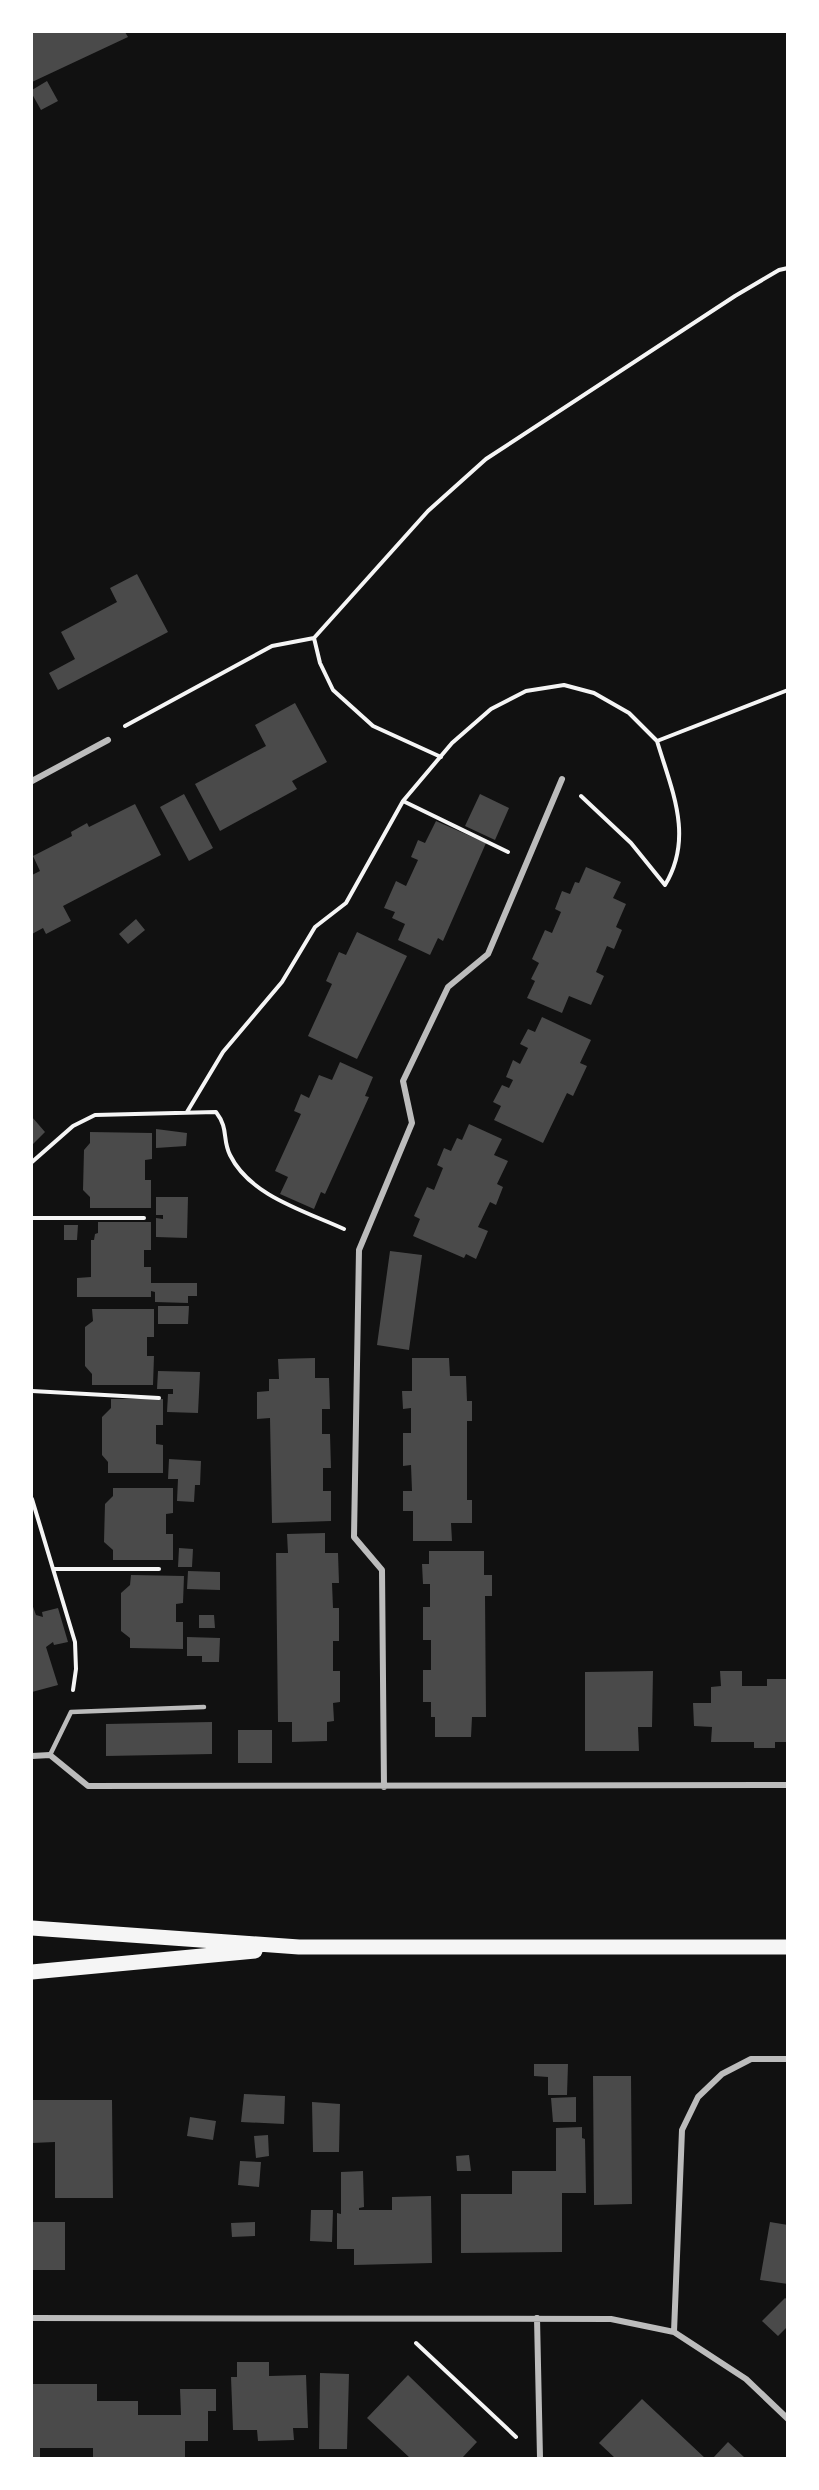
<svg xmlns="http://www.w3.org/2000/svg" width="819" height="2490" font-family="Manrope,sans-serif">
	<rect width="100%" height="100%" fill="#111"/>
	<path fill="#4a4a4a" d="M32,32H125L128,37L32,82Z
		M47,81L58,101L41,110L32,94V90Z
		M137,574L168,632L58,690L49,673L75,659L61,632L117,602L110,588Z
		M295,703L327,762L292,781L297,789L220,831L195,784L266,746L255,725Z
		M184,794L213,848L189,861L160,807Z
		M480,794L509,808L495,840L465,826Z
		M135,804L161,855L63,906L71,921L46,934L43,928L32,934V875L40,871L33,856L72,836L71,832L87,823L89,827Z
		M436,821L486,843L443,941L438,938L430,955L398,940L405,924L392,918L395,912L384,908L396,881L406,886L418,860L411,857L418,840L425,843Z
		M586,867L621,882L613,898L626,904L616,927L622,930L614,949L607,946L596,972L604,976L591,1005L569,996L562,1013L527,998L535,981L531,979L539,963L532,959L545,930L552,933L561,912L555,909L562,891L570,894L575,882L579,883Z
		M136,919L145,930L128,944L119,934Z
		M357,932L407,956L357,1059L308,1036L332,984L326,981L339,952L346,955Z
		M542,1017L591,1040L580,1063L587,1066L573,1096L567,1093L543,1143L494,1120L501,1106L493,1102L502,1085L509,1088L513,1080L506,1077L513,1060L520,1064L528,1048L520,1044L528,1029L535,1032Z
		M340,1062L373,1077L365,1096L369,1097L325,1194L321,1192L314,1209L280,1194L288,1177L275,1171L301,1114L294,1111L301,1094L309,1098L319,1075L332,1080Z
		M32,1117L45,1132L32,1145Z
		M469,1124L502,1139L494,1155L508,1161L497,1184L503,1187L496,1205L490,1202L478,1227L488,1231L476,1259L466,1254L464,1258L413,1236L420,1219L414,1216L427,1187L434,1190L443,1168L437,1165L444,1148L451,1151L457,1138L462,1140Z
		M156,1129L187,1133L186,1146L156,1148Z
		M90,1132L152,1133V1159L145,1160V1180H151V1208H90V1197L83,1190L84,1150L90,1143Z
		M156,1197H188L187,1238L156,1237V1218L163,1219V1215H156Z
		M98,1222H151V1250H144V1267H151V1283H197V1296H188V1303L155,1302V1292L151,1291V1297H77V1278L91,1277V1240H94L95,1234L98,1233Z
		M64,1225H78L77,1240H64Z
		M390,1251L422,1255L409,1350L377,1345Z
		M158,1306H189L188,1324H158Z
		M92,1309H154V1337H147V1356H154L153,1385H92V1374L85,1366V1327L93,1321Z
		M315,1358V1378H329L330,1409H322V1434H330L331,1468H323V1491H331V1521L272,1523L270,1418L257,1419V1392L269,1391V1379H279L278,1359Z
		M412,1358H449L450,1376H466L467,1401H472V1421H467V1500H472V1523H451L452,1541H413V1511H403V1491H412L411,1465L403,1466V1433H411V1408L403,1409L402,1391H412Z
		M158,1371L200,1372L198,1413L167,1412L168,1394H173V1389H157Z
		M111,1399H163V1425H156V1444L163,1445V1473H108V1462L102,1455V1417L111,1408Z
		M169,1459L201,1461L200,1485H195L194,1502L177,1501L178,1479H168Z
		M113,1488H173V1513L166,1514V1534H173V1560H113V1550L104,1542L105,1504L113,1496Z
		M325,1533V1553H338L339,1583H332L333,1608H339V1641H333V1671H340V1702L333,1703L334,1721L327,1722V1741L292,1742V1722H278L276,1553H288L287,1534Z
		M179,1548L193,1549L192,1567H178Z
		M429,1551H484V1575H492V1596H485L486,1717H472L471,1737H435V1717H431V1702H423V1670H431V1640H423V1607H430V1584H423L422,1564H429Z
		M188,1571L220,1572V1590L187,1589Z
		M131,1575L184,1576L183,1603L176,1604V1622H183V1649L130,1648V1638L121,1631V1593L130,1585Z
		M32,1604L36,1615L43,1617L42,1612L58,1608L68,1642L54,1645L53,1642L46,1647L58,1685L32,1692Z
		M199,1615H214L215,1628H199Z
		M187,1637L220,1638L219,1662H202V1656H187Z
		M653,1671L652,1727H638L639,1751H585V1672Z
		M720,1671H742V1686H767V1679H786L788,1742H775V1748H754V1742H711L712,1727L694,1726L693,1703H711V1687L721,1686Z
		M212,1722V1754L106,1756V1724Z
		M238,1730H272V1763H238Z
		M534,2064H568L567,2095H548V2077L534,2076Z
		M593,2076H631L632,2204L594,2205Z
		M244,2094L285,2096L284,2124L241,2122Z
		M576,2097V2122H553L551,2098Z
		M32,2100H112L113,2198H55V2142L32,2143Z
		M312,2102L340,2104L339,2152H313Z
		M190,2117L216,2121L213,2140L187,2136Z
		M582,2127V2138L585,2139L586,2193H562V2252L461,2253V2194H512V2171H556V2128Z
		M268,2135L269,2156L256,2158L254,2136Z
		M469,2155L471,2171H457L456,2156Z
		M240,2161L261,2162L259,2187L238,2185Z
		M363,2171L364,2207L359,2208V2210H392V2197L431,2196L432,2263L354,2265V2249H337V2213L341,2214V2172Z
		M311,2210H333L332,2242L310,2241Z
		M33,2222H65V2270H33Z
		M255,2222V2236L232,2237L231,2223Z
		M770,2222L788,2225V2284L760,2280Z
		M785,2298L788,2300V2326L778,2336L762,2321Z
		M237,2362H269V2376L306,2375L308,2428H293L294,2440L258,2441L257,2430H233L231,2377H237Z
		M320,2373L349,2374L347,2449H319Z
		M408,2375L477,2442L462,2458H410L367,2418Z
		M32,2384H97V2401H138V2415H181L180,2389H216V2411H208V2441H185V2458H93V2448H40V2458H32Z
		M642,2399L705,2458H615L599,2443Z
		M728,2442L745,2458H713Z"/>
	<g fill="none" stroke-linecap="round" stroke-linejoin="round">
		<path stroke="#f5f5f5" stroke-width="4" d="M314,638L320,663L333,690L373,726L441,757
			M125,726L272,646L314,638L428,511L486,459L735,296L779,270L788,268
			M581,796L631,843L665,885C694,837 672,791 657,741
			M403,801L508,852
			M187,1112L223,1052L282,982L315,927L346,903L403,801L452,743L491,709L526,691L564,685L594,693L629,713L657,741L788,690
			M32,1162L73,1126L95,1115L216,1112C229,1129 222,1139 230,1155C250,1196 305,1211 344,1229
			M32,1218H144
			M32,1391L159,1398
			M32,1499L75,1642L76,1669L73,1690
			M53,1569H159
			M416,2343L516,2437"/>
		<path stroke="#bcbcbc" stroke-width="4.5" d="M50,1755L71,1712L204,1707"/>
		<path stroke="#bcbcbc" stroke-width="6" d="M32,781L108,740
			M32,1756L50,1755L88,1786L788,1785
			M384,1787L382,1570L354,1537L359,1250L412,1123L403,1081L448,987L488,954L562,779
			M32,2318L611,2319L674,2332L746,2379L788,2419
			M537,2318L540,2458
			M674,2332L682,2130L698,2097L722,2074L751,2059H788"/>
		<path stroke="#f5f5f5" stroke-width="15" d="M32,1928L299,1947H788
			M32,1972L255,1951"/>
	</g>
	<rect width="819" height="2490" fill="none" stroke="#ffffff" stroke-width="66"/>
</svg>
